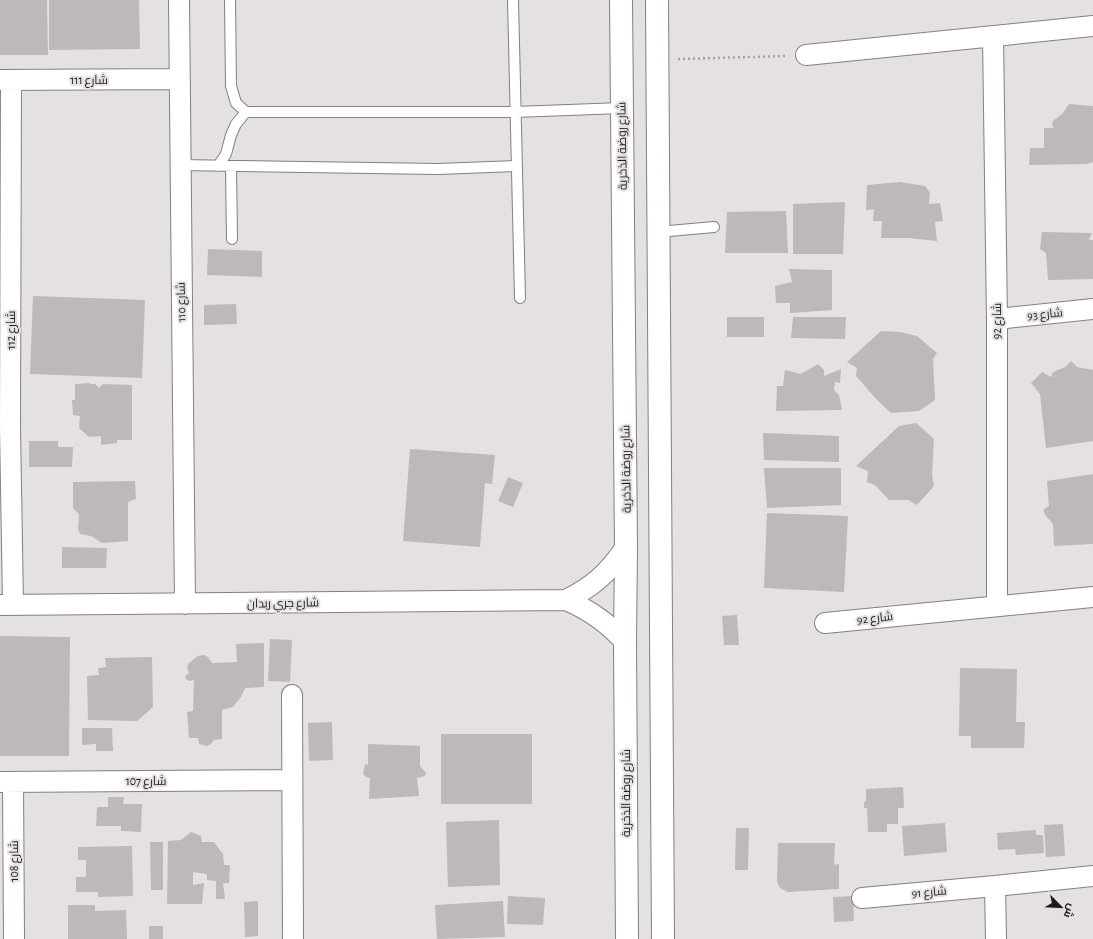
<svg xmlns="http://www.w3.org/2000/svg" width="1093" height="939" font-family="'Alegreya Sans',Cairo,sans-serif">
	<rect width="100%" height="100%" fill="#e5e0e1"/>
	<path fill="#beb8b9" d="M0,0H47L48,55H0Z
		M49,0H139L140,49L49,50Z
		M1069,104L1093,106V162L1087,164L1029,165L1030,148H1044V128H1053L1052,122L1063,113Z
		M900,182L925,186L930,193L929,204L940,203L943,221L935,222L937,241L908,238H881L882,221H873L874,209L866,210L867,185Z
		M845,202L843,254H793V204Z
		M786,211L788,253H725L727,212Z
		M1042,232L1092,233L1089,240H1093V279L1048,280L1046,253L1040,249Z
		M208,249L262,251V277L207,275Z
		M789,269L832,270V310L790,313V303H776L775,286L792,282Z
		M33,296L145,300L142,378L30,374Z
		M236,304L237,324L204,325V305Z
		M727,317H764V337H727Z
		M793,317H846L845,339L791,338Z
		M881,331L900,332L917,336L937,353L933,359L935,400L919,411L891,413L877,400L856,376L857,368L847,362Z
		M1071,361L1077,367L1093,370V441L1046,448L1040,394L1031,383L1042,372L1051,377L1053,372L1065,367Z
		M818,364L824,370V376L841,369L840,383L835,382L834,390L839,395L842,410L776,411L777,386H783L785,370L801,374Z
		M90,383V384H95L99,388L103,384L132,385V440H117V443L101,445V436L89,437L79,428L80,416L73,415L72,400H75V384Z
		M916,423L934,439L932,475L934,486L917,505L908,500H889L875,485L867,482L868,471L856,466L899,426Z
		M763,433L839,436V462L764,460Z
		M29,441H58V447H73L72,467H29Z
		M410,449L495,455L492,484L485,483L480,547L403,541Z
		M764,468H841V505L767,508Z
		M1093,474V544L1054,546L1053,524L1046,516L1043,510L1049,506L1047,481Z
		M508,477L523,483L513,507L498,501Z
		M135,481L136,499L128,502V541L102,543L91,536L80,534L78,529L79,514L73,508V482Z
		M767,513L848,516L844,592L764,588Z
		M62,547L107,548L106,568H62Z
		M737,615L739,645H724L722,616Z
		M0,636L70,637L69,756H0Z
		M270,639L292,640L290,682L268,681Z
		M264,643V687L245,688L241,697L233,707L222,710V739L214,740L211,744L207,746L199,744L198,738H189L187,712L193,711L194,680L189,681L186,679L185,676L189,673L187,667L189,663L198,656L204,655L208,657L212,663L237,662L236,644Z
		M152,657L153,707L137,721L88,720L87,676L99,675L98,668L106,667L105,658Z
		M960,668L1017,669L1016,722H1025L1024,748H971V736H959Z
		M332,722L333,760L309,761L308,723Z
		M82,728H112L113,751H96V744L82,745Z
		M441,734H532V804H441Z
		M368,744L420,746V766L426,773L425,776L417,778L419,796L369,799L370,778L366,777L363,774L365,764L368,765Z
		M903,787L904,808H898V824H887V832H868L867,808H864V802L866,801V789Z
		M108,797H124L123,804H142L141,832L121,831V826H96L97,807H108Z
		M499,820L500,885L448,887L446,822Z
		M945,823L947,852L904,856L902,826Z
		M1063,824L1065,856L1046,857L1044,825Z
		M736,828H749L748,870H735Z
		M1036,830V835H1043L1044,853L1016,855L1015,849L998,850L997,833Z
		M191,832L201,836L202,842H214L223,854L224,865H230L229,883H223L225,899H216V881L207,880V874L193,872V885L204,883L202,904H167L168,841L181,840Z
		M150,842H163V890H151Z
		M778,843H835L834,865L839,864V889L788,892L780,888L777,882Z
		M132,846L133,896L98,897V892H76V877H86V860H78V847Z
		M508,896L545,898L543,925L507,924Z
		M853,896L854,921L834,922L833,897Z
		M258,901V936L245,937L244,902Z
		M503,901L505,937L437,939L435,905Z
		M68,905H95V911L126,910L127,939H68Z
		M149,926H163V939H149Z"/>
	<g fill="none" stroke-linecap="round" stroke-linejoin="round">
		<defs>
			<path id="service" d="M230,0L231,86L236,103L246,112H515L622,108
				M513,0L520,298
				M180,165L438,169L516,166
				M218,166L226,154L231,135L236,124L246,112
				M231,166L232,239
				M658,232L714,227"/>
			<path id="minor" d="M179,0L185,604
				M993,37L997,319V606
				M806,55L1093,26
				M0,80L179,79
				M11,80L10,427L13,604
				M997,319L1093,309
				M566,600C594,586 608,573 626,547
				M0,605L566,600C590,610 608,623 625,642
				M825,623L1093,597
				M292,695L293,939
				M0,782L292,780
				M13,782L14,939
				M995,886L996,939
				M862,898L995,886L1093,876"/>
			<path id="tertiary" d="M621,0L626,547L625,642L627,939
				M657,0L663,939"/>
		</defs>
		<use href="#service" stroke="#847f80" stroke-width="12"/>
		<use href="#minor" stroke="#847f80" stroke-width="22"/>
		<use href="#tertiary" stroke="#847f80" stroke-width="24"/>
		<path stroke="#a6a2a3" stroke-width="2.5" stroke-dasharray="2 3" stroke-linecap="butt" d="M678,59L787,56"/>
		<use href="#service" stroke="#fff" stroke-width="10"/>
		<use href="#minor" stroke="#fff" stroke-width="20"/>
		<use href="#tertiary" stroke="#fff" stroke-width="22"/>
	</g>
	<g text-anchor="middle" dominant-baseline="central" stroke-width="4" stroke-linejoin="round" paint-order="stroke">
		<g font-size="12" fill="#1e1c1c" stroke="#e5e0e1">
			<text x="89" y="80">شارع 111</text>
			<text transform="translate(622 146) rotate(-91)">شارع روضة الذخرية</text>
			<text transform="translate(181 302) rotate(-91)">شارع 110</text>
			<text transform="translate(1045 314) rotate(-6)">شارع 93</text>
			<text transform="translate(997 321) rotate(-90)">شارع 92</text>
			<text transform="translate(11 330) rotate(-90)">شارع 112</text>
			<text transform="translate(626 469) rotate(-91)">شارع روضة الذخرية</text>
			<text transform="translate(283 603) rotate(-1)">شارع جري ربدان</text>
			<text transform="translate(875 618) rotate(-6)">شارع 92</text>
			<text x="146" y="781">شارع 107</text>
			<text transform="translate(626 793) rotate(-90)">شارع روضة الذخرية</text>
			<text transform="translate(14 861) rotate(-90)">شارع 108</text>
			<text transform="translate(929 892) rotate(-5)">شارع 91</text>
		</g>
	</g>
	<g transform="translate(1061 907) rotate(114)" stroke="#e5e0e1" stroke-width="3" paint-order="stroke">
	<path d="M0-3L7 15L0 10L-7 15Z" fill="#1e1c1c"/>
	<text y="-6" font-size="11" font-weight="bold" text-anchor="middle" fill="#1e1c1c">ش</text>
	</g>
</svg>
